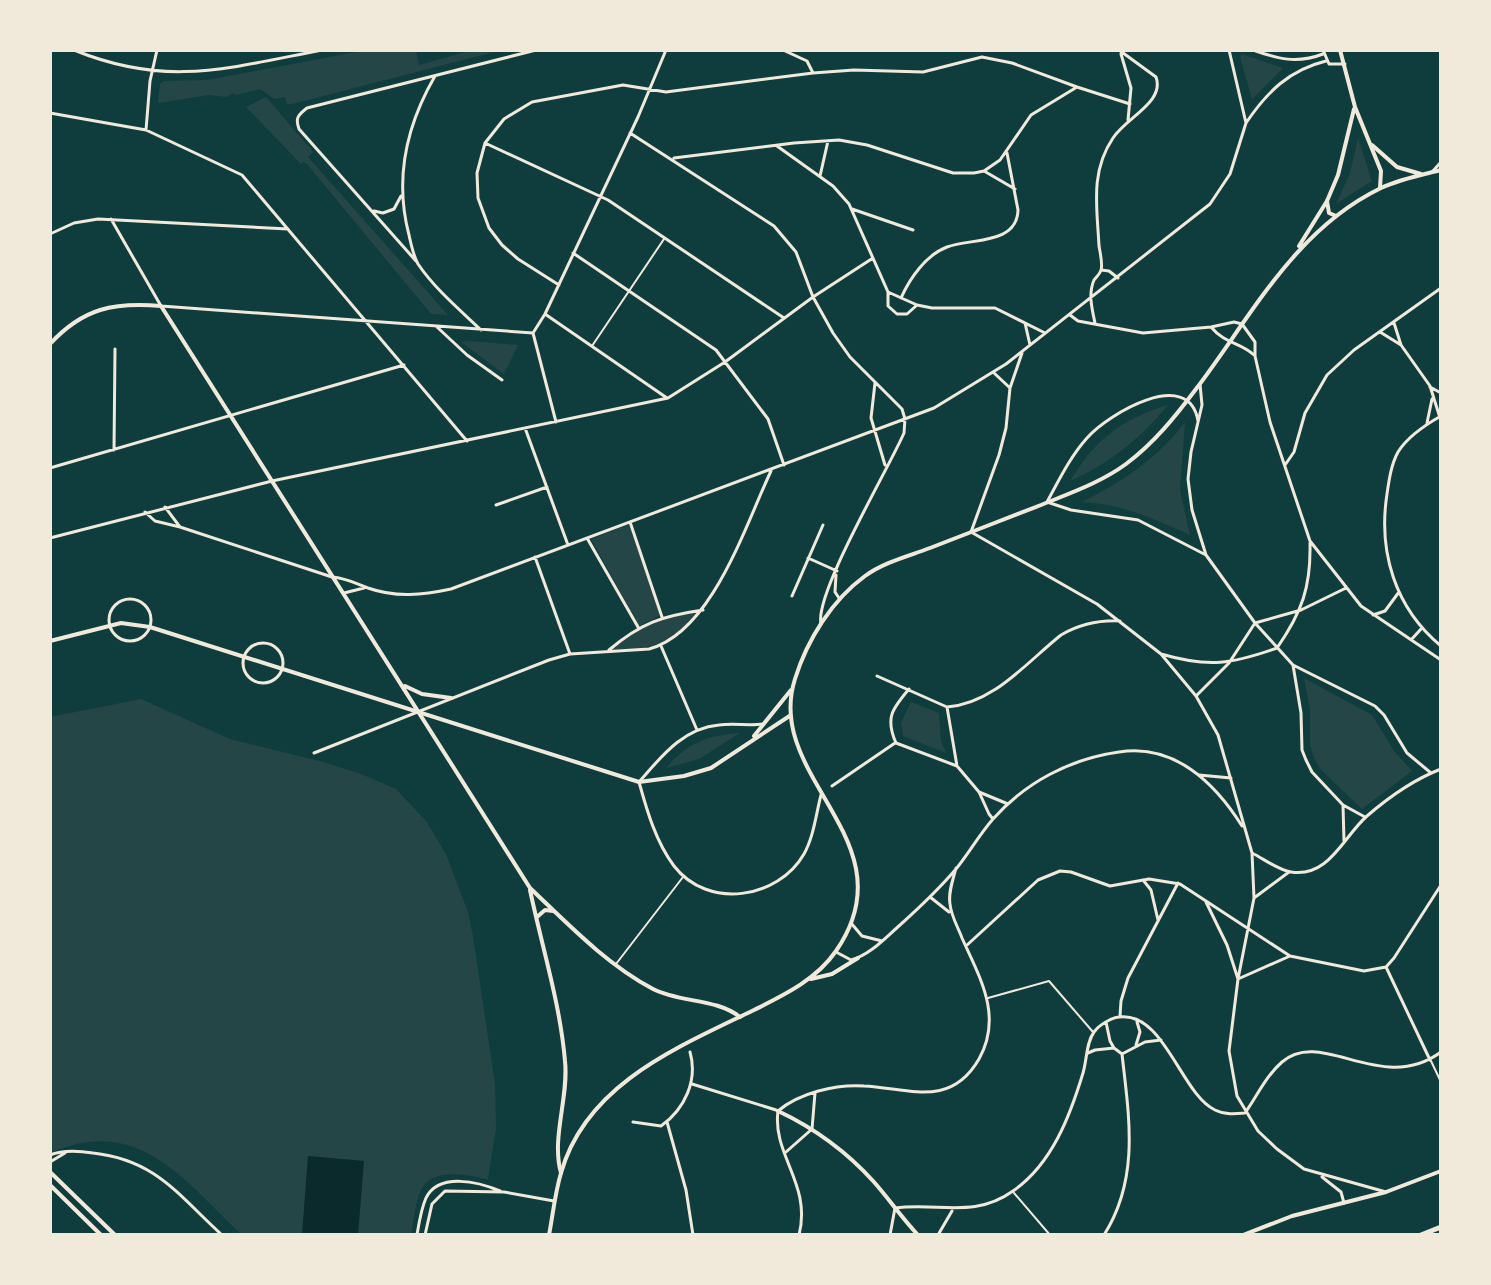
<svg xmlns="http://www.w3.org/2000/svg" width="1491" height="1285" font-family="Barlow,sans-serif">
	<rect width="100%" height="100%" fill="#0f3d3e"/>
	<path fill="#244646" d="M367,50H416L419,65L473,50H502L292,104H287L285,97L274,99L260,89L236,95L234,93L226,97L209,95L158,103L160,84L164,81L207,80Z
		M1242,54L1283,68L1252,99L1240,57Z
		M266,97L313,152L308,157L448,315L431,314L307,164L303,162L301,164L246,107Z
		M1358,138L1372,181L1336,204L1350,173Z
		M469,341L518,345L504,374L461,342Z
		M1168,405C1141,438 1109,464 1070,481C1096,439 1120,420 1168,405Z
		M1185,422L1180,490L1190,535C1154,519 1123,504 1082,502C1122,482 1158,458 1185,422Z
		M629,525L661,615L639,626L591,539Z
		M701,611C671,644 654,649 611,650C644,622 659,619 701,611Z
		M1304,678L1372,715L1394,751L1412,771L1362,809L1321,770L1314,758L1310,745V709Z
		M141,699L230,739L323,762L361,774L396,789L426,821L446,854L468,912L473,936L495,1084L496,1128L488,1179C468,1176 433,1166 421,1190C415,1202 414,1221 411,1235H242C184,1180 138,1114 50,1153V717Z
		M911,702L939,713L941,741L946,753L903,736L901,723Z
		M740,733L699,759L666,768C687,743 708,735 740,733Z"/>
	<path fill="#0a2a2b" d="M308,1156L364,1161L358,1235H302Z"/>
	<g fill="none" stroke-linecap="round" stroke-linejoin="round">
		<path stroke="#f1e9da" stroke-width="2" d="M592,346L664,239
			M616,964L683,877
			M988,998L1049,981L1093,1032
			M1431,1061L1441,1082
			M1014,1193L1050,1235"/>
		<path stroke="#f1e9da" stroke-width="3" d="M74,50C167,88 228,68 322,50
			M783,50L807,61L813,73
			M1253,50C1278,59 1297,64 1323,54
			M1323,50L1329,64H1345
			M1121,54L1131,88L1128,120
			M435,76C406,126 394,178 409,235C411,244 413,255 418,264C435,289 459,309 481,330
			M50,113L146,130L242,175L467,441
			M1246,123C1267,92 1289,70 1326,61
			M146,130L150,81L157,50
			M630,133L774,226L796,252L813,297L833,333L850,357L902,409L905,419L904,433C889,468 814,594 821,624
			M485,143L608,200L784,318
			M777,146L833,186L849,204L888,292L917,305L932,308H995L1045,333
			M674,158L794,143L839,140L867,145L953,173H974L984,171L1000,160L1031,115L1077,87
			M984,171L1015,189
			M1433,171L1441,162
			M820,176L828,141
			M852,209L913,230
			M374,211L383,213L394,209L401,196
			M111,219L161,306L533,333
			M50,234L74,223L98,219L288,229
			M573,253L716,350L768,419L784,465
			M416,261L299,129C295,118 298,115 307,108L536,50
			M1101,270L1109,271L1118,278
			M559,285L518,259L502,245L489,228L478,198L477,173L485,143L504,119L532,102L623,85L666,92L813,73L854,70L923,72L982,57L1012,63L1077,87L1130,104
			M888,292V306L897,314H907L917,305
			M901,298C910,278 926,255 947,247C971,238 1017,245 1018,210L1007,153
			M545,314L667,398
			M1070,315L1078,321L1143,333L1211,327L1234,322L1242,324L1255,342V356L1270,422L1310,541L1361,606L1441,660
			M1025,323L1030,345
			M1095,323C1092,309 1088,294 1094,280C1096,277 1100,274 1101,270C1103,265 1100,252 1099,246C1097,207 1090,172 1113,138C1127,117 1165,102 1156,77L1119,50
			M1394,323L1401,345L1430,386L1441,421
			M437,327L467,355L502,380
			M1211,327C1225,344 1240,342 1254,355
			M1380,332L1401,345
			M1022,353L1010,388L1006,428L999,455L971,532L1097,604L1161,654L1196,696L1218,735L1252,853L1254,898L1238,979L1229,1051L1237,1096L1258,1131L1277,1149L1304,1169L1386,1192
			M993,372L1010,388
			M875,383L871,418L885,465
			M1200,384L1202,405L1191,452L1188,479L1192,510L1206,555L1255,623L1293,665L1375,706L1384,715L1407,753L1431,773
			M1430,387L1441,393
			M1441,416C1425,425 1408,436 1398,452C1391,465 1389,480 1387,494C1378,552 1395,608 1441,646
			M1198,421C1189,366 1108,414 1087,438C1070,457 1059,480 1047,502L1071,510L1138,520L1206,555
			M556,422L533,333L545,314L638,117L666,50
			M1427,423L1432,399
			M525,428L568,545
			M114,450L115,349
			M1285,465L1294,452L1305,413L1327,375L1354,350L1441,288
			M50,468L404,365
			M496,505L547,487
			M145,512L155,521L180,527L165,507
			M630,522L662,617
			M180,527L332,577C346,578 355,583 368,588C396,598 423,595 451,589L934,408L1006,364L1210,204L1230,174L1246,123L1229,50
			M50,538L272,481L668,398L725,362L813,297L873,258
			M587,538L638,627
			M535,557L570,654
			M808,558L837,571
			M836,575L835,592L839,598
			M344,593L364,588
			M792,596L823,525
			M109 620a21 21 0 1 1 42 0a21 21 0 1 1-42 0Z
			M1373,615L1385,611L1399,592
			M1411,640L1421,629
			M243 663a20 20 0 1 1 40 0a20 20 0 1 1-40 0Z
			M661,646L697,730
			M609,650C641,623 662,616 703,610
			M1161,654C1209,668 1232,664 1277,648C1302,612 1311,587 1310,543
			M1293,665L1301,713L1302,750L1306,760L1312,772L1343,805L1344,841
			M877,676L947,707C993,704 1027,662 1061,635C1080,624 1098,620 1120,621
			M909,689C892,709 885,718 896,743L957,766L979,792L989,814L993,819
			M1196,696L1229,663L1255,623L1301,610L1346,588
			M947,707L957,766
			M763,724C749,726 734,723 719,725C683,728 661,757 639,782C647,811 656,842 674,866C708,910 778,899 804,854C814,836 816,814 821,795
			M314,753L549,660L570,654L649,649C712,632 745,526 771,471
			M1199,775L1231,778
			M832,786L895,743
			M979,792L1008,804
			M1343,805L1365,817
			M1252,853C1264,859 1278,870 1291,872C1329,878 1343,837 1367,816C1389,797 1415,779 1441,769
			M1143,880L1151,890L1158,920
			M930,897L949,912
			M1254,898L1289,872
			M1206,902L1227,945L1238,979L1290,956
			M851,923L862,936L882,941
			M966,946L1038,880L1060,871L1071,872L1110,886L1149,879L1180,884L1290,956L1364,971L1386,967L1394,958L1441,885
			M836,952L851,960C870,955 885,938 900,925C920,907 939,889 956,869C969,853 979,835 993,819C1026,782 1070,759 1119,752C1174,743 1215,783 1242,826
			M1386,967L1430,1060
			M1120,1016L1121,1001L1128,978L1178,883
			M1106,1022L1110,1041L1114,1048
			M1136,1045L1140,1032L1137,1022
			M1088,1053L1095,1050L1114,1048L1122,1054L1145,1042L1161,1040
			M692,1084L776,1110
			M633,1122L661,1126C685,1109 698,1080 690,1052
			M667,1122L686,1190L693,1235
			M786,1152L812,1129L815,1093
			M50,1155C62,1150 80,1151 93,1153C156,1160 178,1195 222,1235
			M50,1162L65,1153
			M1322,1177L1341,1192L1344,1203
			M417,1235C419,1223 421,1209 426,1198C439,1172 479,1182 500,1191
			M425,1235L432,1204L445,1191L504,1192L554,1201
			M799,1235C812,1184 772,1155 778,1111C799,1093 836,1084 864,1086C908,1088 950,1109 979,1059C1003,1016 980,978 962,938C958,927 951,916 950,904C948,892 953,880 956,868
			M890,1235L895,1208C938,1202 974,1219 1013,1191C1052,1164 1070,1116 1083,1073C1087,1060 1086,1043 1094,1032C1099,1025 1111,1018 1119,1017C1164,1011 1181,1094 1215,1110C1225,1115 1235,1114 1245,1113C1257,1096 1266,1076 1282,1062C1322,1027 1381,1096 1441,1052
			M938,1235L952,1211
			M1104,1235C1140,1178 1129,1117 1122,1054"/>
		<path stroke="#f1e9da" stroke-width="4" d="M1340,50L1355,107L1381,171L1380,188
			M1336,216L1329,213L1327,201L1338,175L1354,109
			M50,344C83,308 114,302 161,306L530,888C568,924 606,964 653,989C680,1003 716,998 740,1017
			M405,686L422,694L451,698
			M530,890C542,947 560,1003 565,1061C569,1097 551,1138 561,1173
			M537,917L545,910L553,911
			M778,1111C814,1128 847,1152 874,1182C889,1199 902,1218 918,1235
			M50,1172L114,1234
			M50,1185L101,1235
			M110,1235H119
			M1243,1235L1292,1216L1386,1192L1441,1171"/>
		<path stroke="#f1e9da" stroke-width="4" d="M1372,145L1397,167L1421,174
			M1299,246L1327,201
			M50,641L121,623L150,627L639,782L684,776L711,768L791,715
			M754,736L791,690
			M811,979L832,974L858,958
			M549,1235C553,1214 555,1193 561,1173C586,1084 678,1047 754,1010C784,995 816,980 836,951C912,841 763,778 795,679C807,640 832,600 865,576C884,562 909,556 930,548C967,534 1004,519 1041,505C1070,493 1100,483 1126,464C1154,443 1175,417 1196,389C1251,317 1294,230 1381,188C1400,179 1421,175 1441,170"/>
		<path stroke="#f1e9da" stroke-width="5" d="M1421,1235L1441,1227"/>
	</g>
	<rect width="1491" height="1285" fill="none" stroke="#f1e9da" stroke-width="104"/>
</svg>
